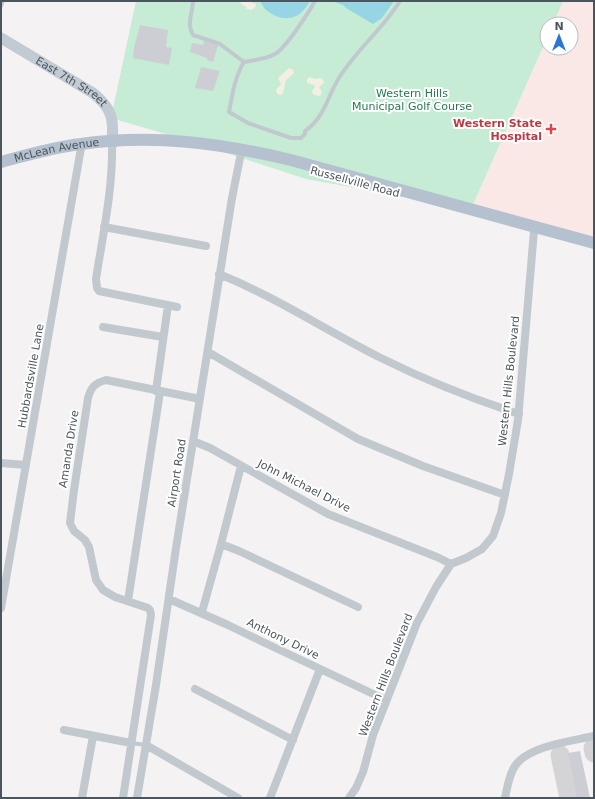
<svg xmlns="http://www.w3.org/2000/svg" width="595" height="799" font-family="'DejaVu Sans',sans-serif">
	<rect width="100%" height="100%" fill="#f4f2f2"/>
	<path fill="#fae8e7" d="M563,1H594V242L471,209L547,38V48H571V24H553Z"/>
	<path fill="#c6ecd5" d="M136,1H563L553,24H547V38L471,209L306,179L193,142L111,118Z"/>
	<path fill="#f3efe5" d="M240,1H248L256,4V6L252,10L247,9L245,6L241,4Z
		M289,68L293,70L294,73L286,80L283,93L281,95L277,94L276,90L281,84L278,78Z
		M310,77L315,79L321,78L323,80L324,83L319,87L322,92L320,96L314,95L312,91L315,87L314,85L307,83V79Z"/>
	<path fill="#97d5e5" d="M260,1H310C302,15 292,22 276,16C272,14 268,12 265,9C263,7 262,3 260,1Z
		M332,1H394L382,18L373,24L346,8L343,5Z"/>
	<g fill="none" stroke-linecap="round" stroke-linejoin="round">
		<path stroke="#d4d4d7" stroke-width="19" d="M593,748L594,753
			M560,755L569,798"/>
	</g>
	<path fill="#cdced4" d="M140,25L168,30L166,47L172,48L169,65L133,58L134,48Z
		M204,41L218,45L213,62L207,60V58L190,52L192,43L203,45Z
		M201,67L220,71L213,91L195,88Z
		M580,751L590,798H577L568,753Z"/>
	<g fill="none" stroke-linecap="round" stroke-linejoin="round">
		<path stroke="#c1c9cf" stroke-width="4" d="M193,1C193,13 186,23 193,35L220,44L244,62
			M315,1C309,12 285,49 275,54C267,59 254,60 244,62C235,76 232,96 229,112L248,123L291,138H301L305,134V131C325,117 327,97 339,78C356,50 383,29 400,1
			M1,6L3,1
			M131,743L146,745"/>
		<path stroke="#c1c9cf" stroke-width="8" d="M112,144C113,189 103,234 96,279L97,288L99,291L177,307
			M104,227L206,246
			M219,274C276,297 327,331 381,358C427,381 470,398 519,414
			M103,327L163,337
			M208,352L358,439L423,466L505,495
			M156,391L168,305
			M193,441L210,448L328,514L437,557L451,564
			M1,463L26,465
			M221,544L239,551L358,607
			M169,599L228,625L263,642L386,700
			M128,601L160,392
			M1,608L81,148
			M202,612L221,544L241,466
			M195,689L293,740
			M64,730L131,743
			M146,745L238,798
			M82,798L93,736
			M123,798L151,615L150,610L148,608L115,597L103,590L96,580L89,547L85,540L74,531L70,523L74,490L88,398C91,387 95,383 106,380L200,399
			M137,798L156,685L176,548L232,198L241,153
			M270,798L320,669
			M349,798L356,788L363,772L373,735L417,623L436,587L451,564L466,558L482,549L493,536L501,513L509,474L518,420L534,231
			M505,798C507,788 509,775 515,766C528,746 572,741 594,736"/>
		<path stroke="#c2cad3" stroke-width="11" id="s1" d="M1,38L93,93C113,109 114,120 112,144"/>
		<path stroke="#b5c1ce" stroke-width="12" id="s2" d="M1,162C27,155 54,147 81,144C155,134 219,143 291,160L594,243"/>
	</g>
	<path fill="#e0444e" stroke="#fff" stroke-width="1.5" d="M549 123h4v4h4v4h-4v4h-4v-4h-4v-4h4z"/>
	<g text-anchor="middle" dominant-baseline="central" stroke-width="4" stroke-linejoin="round" paint-order="stroke">
		<g font-size="11" fill="#4b555e" stroke="#fff">
			<text stroke="none"><textPath href="#s1" startOffset="83">East 7th Street</textPath></text>
			<text stroke="none"><textPath href="#s2" startOffset="57">McLean Avenue</textPath></text>
			<text transform="translate(355 182) rotate(15)">Russellville Road</text>
			<text transform="translate(31 376) rotate(-80)">Hubbardsville Lane</text>
			<text transform="translate(509 381) rotate(-84)">Western Hills Boulevard</text>
			<text transform="translate(69 449) rotate(-81)">Amanda Drive</text>
			<text transform="translate(177 473) rotate(-81)">Airport Road</text>
			<text transform="translate(304 486) rotate(27)">John Michael Drive</text>
			<text transform="translate(283 639) rotate(26)">Anthony Drive</text>
			<text transform="translate(386 675) rotate(-69)">Western Hills Boulevard</text>
		</g>
		<g font-size="11" fill="#217b4e" stroke="#fff">
			<text x="412" y="93">Western Hills<tspan x="412" dy="13">Municipal Golf Course</tspan></text>
		</g>
		<g font-size="11" font-weight="bold" fill="#be3a42" stroke="#fff" text-anchor="end">
			<text x="542" y="123">Western State<tspan x="542" dy="13">Hospital</tspan></text>
		</g>
	</g>
	<rect width="595" height="799" fill="none" stroke="#4b555e" stroke-width="4"/>
	<g transform="translate(559 36)"><circle r="19" fill="#ffffff" stroke="#b7bbbf"/>
	<path d="M0-3L7 15L0 10L-7 15Z" fill="#2b75d5"/>
	<text y="-6" font-size="11" font-weight="bold" text-anchor="middle" fill="#4b555e">N</text>
	</g>
</svg>
